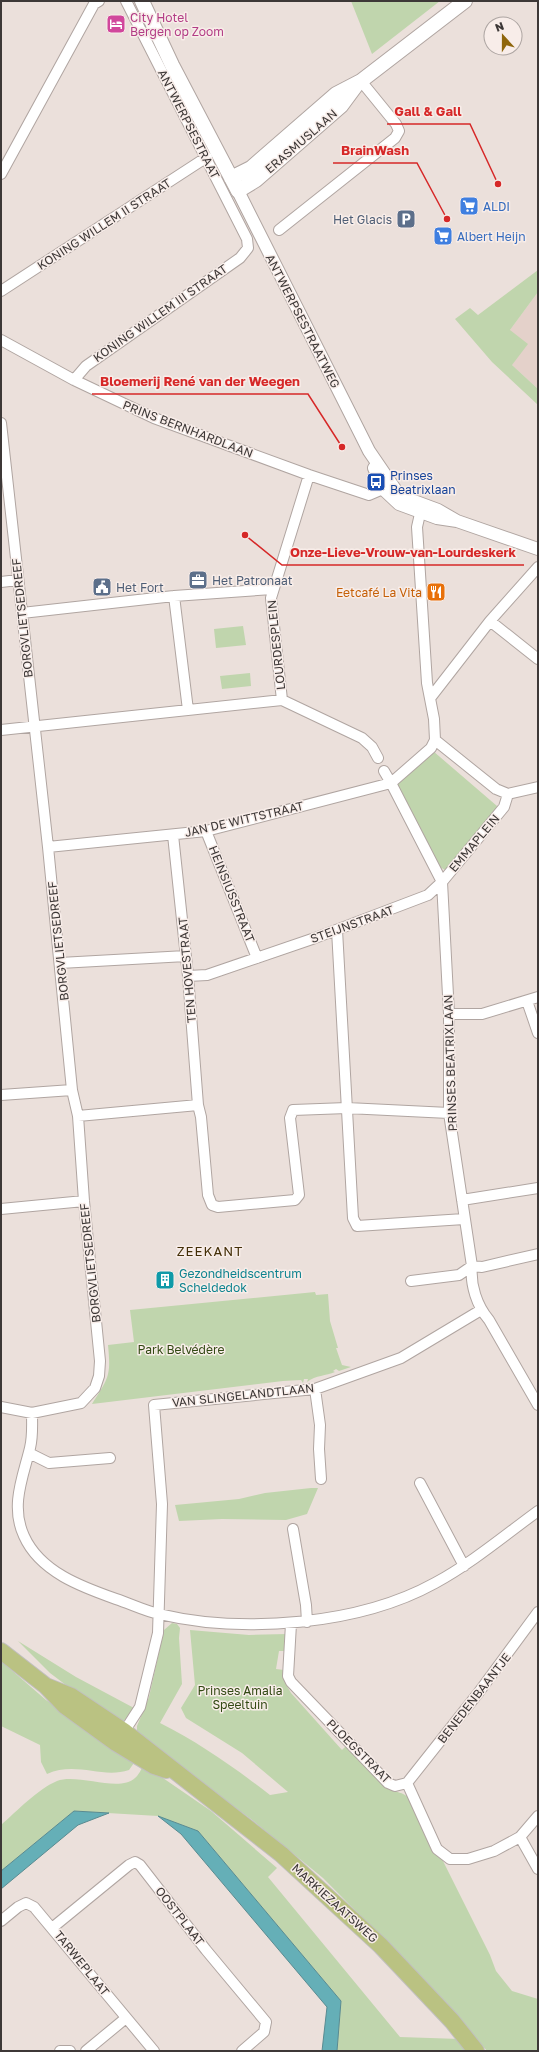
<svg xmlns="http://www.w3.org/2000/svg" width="539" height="2052" font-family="'Golos Text',sans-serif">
	<rect width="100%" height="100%" fill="#ebe0db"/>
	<path fill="#e4d1ca" d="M538,292V389L512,365L510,330Z"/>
	<path fill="#c0d5ad" d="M351,1H440L372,54Z
		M538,270V292L510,330L528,344L512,365L538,389V405L492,362L455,319L470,308L478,315Z
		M243,626L246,645L216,648L214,629Z
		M250,673L251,686L222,689L220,676Z
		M433,751L497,806L496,811L445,870L440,867L397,783Z
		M315,1292L316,1295L328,1294L330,1321L338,1348H336L342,1365L351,1367L339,1371L336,1369L333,1371L335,1372C326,1376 316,1375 307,1382L308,1379H304L303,1383L301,1380L283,1381L92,1404C109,1377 111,1376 108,1345L134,1342L130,1310Z
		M311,1488H318L307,1514L286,1520L222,1519L179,1521L175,1505L239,1499L265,1493Z
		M172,1623L177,1624L180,1628L179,1638L182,1684L160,1723C200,1743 235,1768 270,1795L288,1792L242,1753L186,1718L181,1708L195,1685L190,1630L249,1635L287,1634L286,1651H279L276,1669L284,1670V1681L291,1693L342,1750L346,1746C361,1761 375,1776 392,1789C397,1793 402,1792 408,1797L431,1847L443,1861L490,1955L496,1971L512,1991L538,1999V2051H487L445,2001L323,1878L251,1819L147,1743L137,1731V1726L149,1697L164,1630Z
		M18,1641L76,1677L134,1708L129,1717L123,1721L83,1698L50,1673Z
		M1,1661L46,1700L136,1760L129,1770C102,1779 76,1761 47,1774L41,1762L40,1745L1,1726Z
		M144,1765L211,1811L277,1868L268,1877L400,2037L460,2039L469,2051H337L341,2001L198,1831L158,1816L74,1811L1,1871V1825C17,1811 38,1789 57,1781C78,1773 119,1793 135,1778C139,1775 141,1769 144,1765Z"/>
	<path fill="#65afb7" stroke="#598b91" d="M74,1811L109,1813L78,1825L1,1889V1871Z
		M158,1816L198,1831L341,2001L337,2051H322L327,2007L181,1834Z"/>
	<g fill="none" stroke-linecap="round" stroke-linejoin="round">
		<defs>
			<path id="minor" d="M1,174L94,4L99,1
				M279,230L395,138L399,131L396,124L361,81
				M1,291L207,157
				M1,340L74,380L154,418L309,475L369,495L383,489
				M74,380L86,366L240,258L248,248L247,239L126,1
				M1,423L48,847L72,1090L78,1116L84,1201L100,1361L99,1376L95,1388L81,1403L32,1413L1,1407
				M422,505L417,527L427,683L434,719L435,740L431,748L391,783L442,882L449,1014V1113L472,1266C470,1285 477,1306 489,1320L538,1405
				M1,582L18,580
				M22,613L174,596
				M490,621L538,659
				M431,697L490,621L538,567
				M282,700L362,738L372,747L378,758
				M188,710L174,596L272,589
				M1,730L282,700L271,598L309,475
				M508,794L538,787
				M206,831L257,958
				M173,835L188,976L198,1105L201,1117L208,1195L212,1205L218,1207L295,1200L299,1195L290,1118L293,1110L347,1108L449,1113
				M48,847L206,831L391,783L384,771
				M337,930L353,1218L357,1226L464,1219
				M60,963L186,956
				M188,976L207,975L315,938L428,895L442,882L504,807L508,794L496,789L435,740
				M527,1001L538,1033
				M449,1014H482L538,997
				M1,1095L72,1090
				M78,1116L198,1105
				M462,1200L538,1188
				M1,1209L84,1201
				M472,1266L482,1267L538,1254
				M411,1281L459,1275L472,1266
				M315,1389L320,1425L319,1449L321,1479
				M32,1413C32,1425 33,1436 30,1448C23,1477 10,1506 24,1536C40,1572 82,1587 116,1599C131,1604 145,1611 159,1614C243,1634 359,1625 435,1583C472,1563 505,1535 538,1511
				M29,1453L49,1463L110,1458
				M420,1483L464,1566
				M293,1529L306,1605L307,1622
				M291,1624L288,1676L291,1682L388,1783L395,1786L407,1783
				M122,1735L140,1707L158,1633L162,1504L154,1405L315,1389L401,1358L481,1310
				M407,1783L479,1692L538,1612
				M407,1783L437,1849L450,1859H468L494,1851L520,1837L538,1816
				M520,1837L538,1869
				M1,1921L18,1907L26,1903L34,1907L154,2051
				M52,1928L129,1865L135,1862L140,1865L206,1950L266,2022L264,2032L242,2051
				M60,2051H70
				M86,2051L126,2018"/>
			<path id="tertiary" d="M238,191L361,435L369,451L397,492L411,500L438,510L457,521
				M374,468L383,489L399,504L437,518L457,521L538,549"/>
			<path id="secondary" d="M142,1L172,65L238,191L256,180L341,106L358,83
				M231,178L251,168L336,94L361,81L465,1"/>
			<path id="primary" d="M1,1651L46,1686L65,1706L116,1743L154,1766L166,1770
				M46,1686L71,1696L125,1732L281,1854L381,1946L452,2021L476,2051"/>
		</defs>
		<use href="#minor" stroke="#b0a5a1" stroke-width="12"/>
		<use href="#tertiary" stroke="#b0a5a1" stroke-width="14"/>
		<use href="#secondary" stroke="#b0a5a1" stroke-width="16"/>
		<use href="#primary" stroke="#c1bfbf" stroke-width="18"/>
		<use href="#minor" stroke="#fff" stroke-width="10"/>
		<use href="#tertiary" stroke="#fff" stroke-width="12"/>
		<use href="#secondary" stroke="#fff" stroke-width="14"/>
		<use href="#primary" stroke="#bac282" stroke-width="16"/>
	</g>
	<defs>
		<symbol id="hotel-square" viewBox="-11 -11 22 22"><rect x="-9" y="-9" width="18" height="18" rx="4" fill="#d1479c" stroke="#f8ede9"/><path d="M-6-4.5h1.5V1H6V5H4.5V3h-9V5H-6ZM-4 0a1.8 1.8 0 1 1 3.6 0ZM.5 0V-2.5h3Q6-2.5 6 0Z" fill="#fff"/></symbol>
		<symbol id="supermarket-square" viewBox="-11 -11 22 22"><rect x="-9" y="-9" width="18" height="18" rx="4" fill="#3f7fe0" stroke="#f8ede9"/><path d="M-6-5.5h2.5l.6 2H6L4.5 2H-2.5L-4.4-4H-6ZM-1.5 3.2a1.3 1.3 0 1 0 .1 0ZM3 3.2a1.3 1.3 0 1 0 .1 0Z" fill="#fff"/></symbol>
		<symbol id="parking-square" viewBox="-11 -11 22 22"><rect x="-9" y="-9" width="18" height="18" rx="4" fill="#5c6f8a" stroke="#f8ede9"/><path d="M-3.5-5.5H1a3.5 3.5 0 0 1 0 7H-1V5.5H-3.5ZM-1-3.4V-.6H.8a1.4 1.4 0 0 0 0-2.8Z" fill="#fff"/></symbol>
		<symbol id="bus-square" viewBox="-11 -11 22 22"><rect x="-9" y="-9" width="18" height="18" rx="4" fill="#1a4fb4" stroke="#f8ede9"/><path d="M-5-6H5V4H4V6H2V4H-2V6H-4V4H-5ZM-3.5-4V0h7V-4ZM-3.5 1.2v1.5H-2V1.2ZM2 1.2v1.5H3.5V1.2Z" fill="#fff"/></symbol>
		<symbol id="office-square" viewBox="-11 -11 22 22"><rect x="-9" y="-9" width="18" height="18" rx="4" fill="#5c6f8a" stroke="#f8ede9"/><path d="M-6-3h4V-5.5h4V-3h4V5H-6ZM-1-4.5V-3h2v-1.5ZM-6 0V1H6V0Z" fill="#fff"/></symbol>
		<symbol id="civic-square" viewBox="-11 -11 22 22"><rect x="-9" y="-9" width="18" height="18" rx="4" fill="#5c6f8a" stroke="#f8ede9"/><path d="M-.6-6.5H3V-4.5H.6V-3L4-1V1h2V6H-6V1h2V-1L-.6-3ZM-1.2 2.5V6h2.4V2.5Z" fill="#fff"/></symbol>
		<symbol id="restaurant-square" viewBox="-11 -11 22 22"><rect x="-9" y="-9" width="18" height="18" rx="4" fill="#e8710a" stroke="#f8ede9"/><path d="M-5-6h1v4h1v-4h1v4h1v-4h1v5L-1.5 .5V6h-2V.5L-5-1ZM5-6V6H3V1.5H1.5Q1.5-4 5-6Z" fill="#fff"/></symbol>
		<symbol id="building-square" viewBox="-11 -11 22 22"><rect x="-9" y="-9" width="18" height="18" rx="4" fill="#0f9aa8" stroke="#f8ede9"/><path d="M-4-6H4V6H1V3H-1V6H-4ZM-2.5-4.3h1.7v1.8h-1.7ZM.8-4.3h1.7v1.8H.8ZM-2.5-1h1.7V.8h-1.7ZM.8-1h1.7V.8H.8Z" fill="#fff"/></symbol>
	</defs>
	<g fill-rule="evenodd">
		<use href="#hotel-square" x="105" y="13" width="22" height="22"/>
		<use href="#supermarket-square" x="458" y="195" width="22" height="22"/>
		<use href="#parking-square" x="395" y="208" width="22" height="22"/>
		<use href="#supermarket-square" x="432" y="225" width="22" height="22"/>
		<use href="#bus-square" x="365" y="471" width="22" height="22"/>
		<use href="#office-square" x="187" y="569" width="22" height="22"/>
		<use href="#civic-square" x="91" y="576" width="22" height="22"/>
		<use href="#restaurant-square" x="425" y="581" width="22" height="22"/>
		<use href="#building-square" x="154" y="1269" width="22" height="22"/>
	</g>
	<g text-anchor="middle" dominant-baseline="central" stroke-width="3" stroke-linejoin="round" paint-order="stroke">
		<g font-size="12" fill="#b23c85" stroke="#f8ede9" text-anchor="start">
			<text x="130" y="17">City Hotel<tspan x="130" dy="14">Bergen op Zoom</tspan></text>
		</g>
		<g font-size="12" fill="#3d3837" stroke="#f8ede9">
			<text transform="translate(189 124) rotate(63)">ANTWERPSESTRAAT</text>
			<text transform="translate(301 141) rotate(-41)">ERASMUSLAAN</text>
			<text transform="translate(104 224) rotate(-33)">KONING WILLEM II STRAAT</text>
			<text transform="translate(160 313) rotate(-35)">KONING WILLEM III STRAAT</text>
			<text transform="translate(303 321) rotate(63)">ANTWERPSESTRAATWEG</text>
			<text transform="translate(188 429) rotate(21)">PRINS BERNHARDLAAN</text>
			<text transform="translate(22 618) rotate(-96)">BORGVLIETSEDREEF</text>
			<text transform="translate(276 645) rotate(-96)">LOURDESPLEIN</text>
			<text transform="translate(244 819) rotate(-13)">JAN DE WITTSTRAAT</text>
			<text transform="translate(474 843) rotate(-50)">EMMAPLEIN</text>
			<text transform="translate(232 894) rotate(68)">HEINSIUSSTRAAT</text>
			<text transform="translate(352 924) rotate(-20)">STEIJNSTRAAT</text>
			<text transform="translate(58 941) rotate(-96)">BORGVLIETSEDREEF</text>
			<text transform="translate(187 970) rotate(-95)">TEN HOVESTRAAT</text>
			<text transform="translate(450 1063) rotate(-92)">PRINSES BEATRIXLAAN</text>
			<text transform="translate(90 1263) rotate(-96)">BORGVLIETSEDREEF</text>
			<text transform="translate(243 1395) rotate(-6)">VAN SLINGELANDTLAAN</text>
			<text transform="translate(474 1698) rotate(-52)">BENEDENBAANTJE</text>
			<text transform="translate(359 1751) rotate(45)">PLOEGSTRAAT</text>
			<text transform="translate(335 1903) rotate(42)">MARKIEZAATSWEG</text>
			<text transform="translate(180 1916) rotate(52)">OOSTPLAAT</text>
			<text transform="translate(82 1963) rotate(51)">TARWEPLAAT</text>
		</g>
		<g font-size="12" fill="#366cbe" stroke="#f8ede9" text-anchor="start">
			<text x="483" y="206">ALDI</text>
			<text x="457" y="236">Albert Heijn</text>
		</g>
		<g font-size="12" fill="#4e5e75" stroke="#f8ede9" text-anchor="start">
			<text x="392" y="219" text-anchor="end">Het Glacis</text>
			<text x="212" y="580">Het Patronaat</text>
			<text x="116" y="587">Het Fort</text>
		</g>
		<g font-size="12" fill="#164399" stroke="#f8ede9" text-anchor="start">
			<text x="390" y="475">Prinses<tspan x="390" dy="14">Beatrixlaan</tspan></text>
		</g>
		<g font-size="12" fill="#c56008" stroke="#f8ede9" text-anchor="end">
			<text x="422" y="592">Eetcafé La Vita</text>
		</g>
		<g font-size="12" fill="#0d838f" stroke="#f8ede9" text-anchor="start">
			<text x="179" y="1273">Gezondheidscentrum<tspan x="179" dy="14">Scheldedok</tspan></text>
		</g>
		<g font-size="12" fill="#324913" stroke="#f8ede9">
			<text x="181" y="1349">Park Belvédère</text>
			<text x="240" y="1690">Prinses Amalia<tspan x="240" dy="14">Speeltuin</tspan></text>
		</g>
		<g font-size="13" letter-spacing="1" fill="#432f08" stroke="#f8ede9">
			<text x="210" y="1251">ZEEKANT</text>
		</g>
	</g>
	<path fill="none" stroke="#d62828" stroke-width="1.5" d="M498 184L470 124H387M447 219L417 163H333M342 447L308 394H92M245 535L282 565H524"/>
	<g fill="#d62828" stroke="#f8ede9" stroke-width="1.5">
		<circle cx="498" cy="184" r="4"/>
		<circle cx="447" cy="219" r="4"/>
		<circle cx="342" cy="447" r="4"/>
		<circle cx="245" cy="535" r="4"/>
	</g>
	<g font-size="13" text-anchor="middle" font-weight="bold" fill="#d62828" stroke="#f8ede9" stroke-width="3" stroke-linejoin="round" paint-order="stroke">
		<text x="428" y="116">Gall &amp; Gall</text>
		<text x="375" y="155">BrainWash</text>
		<text x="200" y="386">Bloemerij René van der Weegen</text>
		<text x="403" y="557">Onze-Lieve-Vrouw-van-Lourdeskerk</text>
	</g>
	<rect width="539" height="2052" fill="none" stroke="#3d3837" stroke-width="4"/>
	<g transform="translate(503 36) rotate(339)"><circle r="19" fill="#f8ede9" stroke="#ada5a2"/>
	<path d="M0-3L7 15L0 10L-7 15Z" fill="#8f660c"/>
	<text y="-6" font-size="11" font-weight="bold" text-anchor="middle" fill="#3d3837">N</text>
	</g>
</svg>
